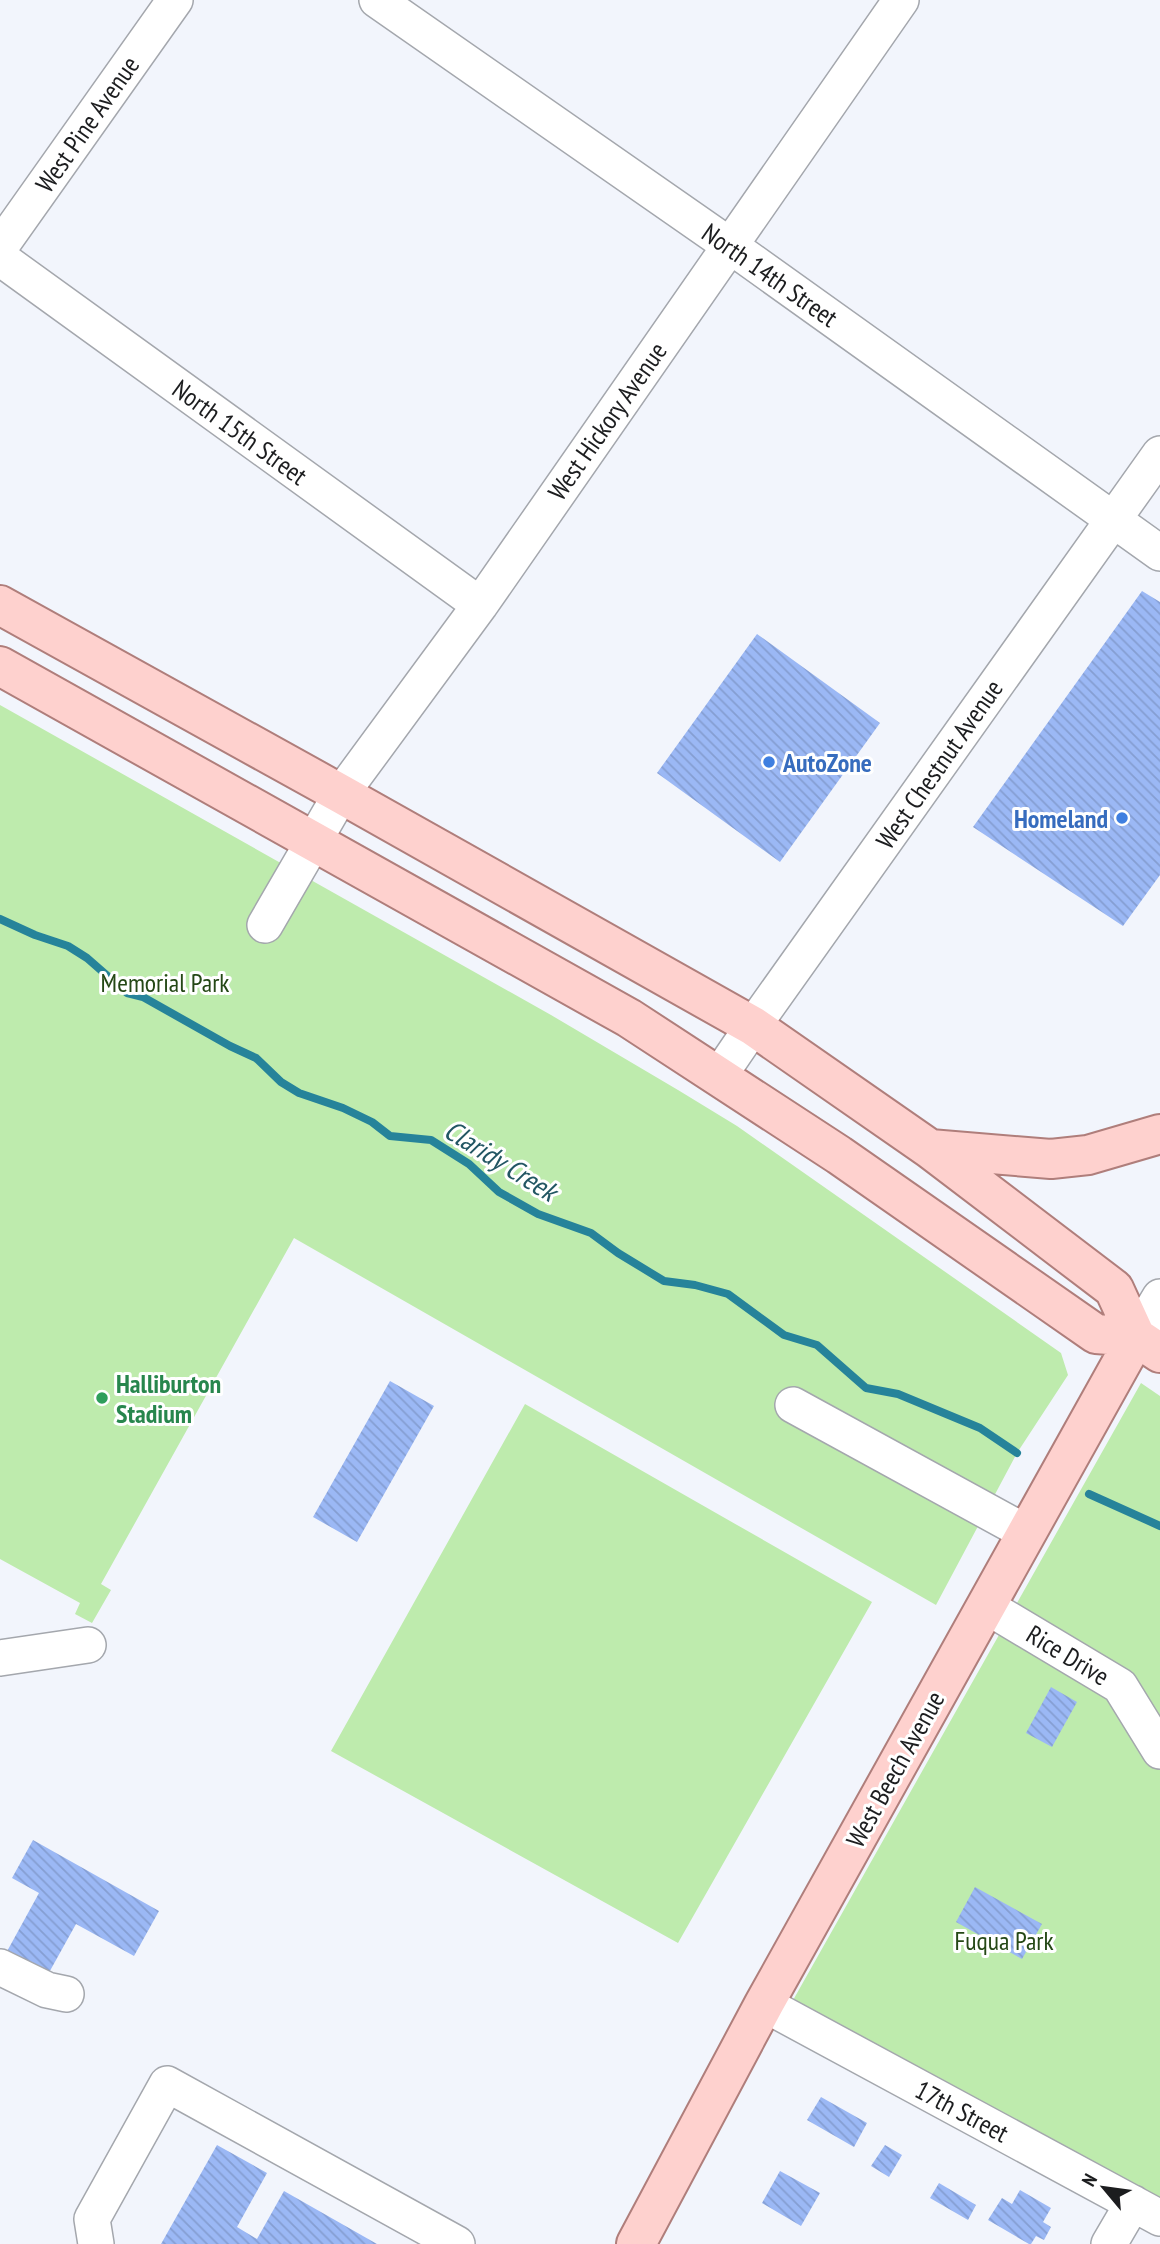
<svg xmlns="http://www.w3.org/2000/svg" width="1160" height="2244" font-family="'PT Sans Narrow',sans-serif">
	<defs>
		<pattern id="building-back-hatch" width="6" height="6" patternUnits="userSpaceOnUse" patternTransform="scale(1.75)"><rect width="6" height="6" fill="#9bb8f5"/><path d="M-1 5l2 2M0 0l6 6M5-1l2 2" fill="none" stroke="#859ed2"/></pattern>
	</defs>
	<rect width="100%" height="100%" fill="#f2f5fc"/>
	<path fill="#beebad" d="M0,705L551,1015L678,1090L737,1126L1061,1353L1068,1375L1017,1453L936,1605L294,1238L101,1584L111,1590L92,1623L75,1614L80,1603L0,1559Z
		M1141,1383L1160,1396V2202L792,2002Z
		M525,1404L872,1602L678,1943L331,1751Z"/>
	<g fill="none" stroke-linecap="round" stroke-linejoin="round">
		<path stroke="#26839a" stroke-width="8" d="M0,919L35,935L68,946L87,958L127,993L143,997L230,1046L256,1058L281,1082L299,1093L343,1108L372,1122L390,1136L431,1140L469,1164L499,1192L538,1214L591,1233L618,1253L664,1281L695,1285L728,1294L784,1335L817,1345L866,1388L898,1394L980,1428L1017,1453
			M1089,1494L1160,1526"/>
	</g>
	<path fill="url(#building-back-hatch)" d="M1142,591L1160,602V875L1123,926L973,827Z
		M757,634L880,723L780,862L657,773Z
		M390,1381L434,1406L357,1542L313,1517Z
		M1051,1687L1077,1702L1052,1747L1026,1733Z
		M33,1840L159,1911L134,1956L76,1924L46,1978L5,1955L39,1893L12,1878Z
		M975,1887L1042,1924L1022,1959L956,1922Z
		M821,2097L867,2123L854,2147L807,2120Z
		M217,2145L267,2173L237,2227L257,2239L284,2191L377,2244H161Z
		M885,2145L902,2155L889,2177L871,2166Z
		M780,2171L820,2193L801,2226L762,2203Z
		M939,2183L976,2205L968,2220L930,2198Z
		M1020,2190L1051,2208L1043,2222L1051,2227L1044,2240L1036,2236L1031,2244H1029L988,2220L1002,2198L1012,2204Z"/>
	<g fill="none" stroke-linecap="round" stroke-linejoin="round">
		<defs>
			<path id="minor" d="M377,0L729,245L1160,553
				M0,247L175,0
				M0,258L480,605
				M265,925L341,794L480,605L901,0
				M719,1076L753,1026L1160,454
				M1136,1337L1160,1297
				M793,1405L1027,1533
				M986,1606L1120,1686L1160,1751
				M0,1658L88,1645
				M0,1967L47,1990L66,1994
				M764,2004L1160,2218
				M96,2244L92,2219L167,2084L457,2244
				M1109,2244L1133,2203"/>
			<path id="major" d="M0,605L341,794L753,1026L930,1149L1114,1289L1136,1337
				M0,666L629,1018L839,1155L1096,1334L1136,1337L1160,1353
				M930,1149L1051,1159L1088,1155L1160,1134
				M636,2244L764,2004L1136,1337"/>
		</defs>
		<use href="#minor" stroke="#a4a7ad" stroke-width="38"/>
		<use href="#major" stroke="#af7e7b" stroke-width="42"/>
		<use href="#minor" stroke="#fff" stroke-width="35"/>
		<use href="#major" stroke="#fed1ce" stroke-width="38"/>
	</g>
	<g fill="#3f7fe0" stroke="#fff" stroke-width="2.5">
		<circle cx="769" cy="762" r="7"/>
		<circle cx="1122" cy="818" r="7"/>
	</g>
	<circle fill="#2e9e5b" stroke="#fff" stroke-width="2.5" cx="102" cy="1398" r="7"/>
	<g text-anchor="middle" dominant-baseline="central" stroke-width="6" stroke-linejoin="round" paint-order="stroke">
		<g font-size="26" fill="#1c1d1f" stroke="#fff">
			<text transform="translate(87 124) rotate(-55)">West Pine Avenue</text>
			<text transform="translate(770 275) rotate(35)">North 14th Street</text>
			<text transform="translate(607 421) rotate(-55)">West Hickory Avenue</text>
			<text transform="translate(240 432) rotate(36)">North 15th Street</text>
			<text transform="translate(939 764) rotate(-55)">West Chestnut Avenue</text>
			<text transform="translate(1068 1655) rotate(31)">Rice Drive</text>
			<text transform="translate(895 1769) rotate(-61)">West Beech Avenue</text>
			<text transform="translate(962 2111) rotate(28)">17th Street</text>
		</g>
		<g font-size="26" font-weight="bold" fill="#366cbe" stroke="#fff" text-anchor="start">
			<text x="783" y="762">AutoZone</text>
			<text x="1108" y="818" text-anchor="end">Homeland</text>
		</g>
		<g font-size="26" fill="#254816" stroke="#fff">
			<text x="165" y="982">Memorial Park</text>
			<text x="1004" y="1940">Fuqua Park</text>
		</g>
		<g font-size="26" font-weight="bold" fill="#27864d" stroke="#fff" text-anchor="start">
			<text x="116" y="1383">Halliburton<tspan x="116" dy="30">Stadium</tspan></text>
		</g>
		<g font-size="28" font-style="italic" fill="#225663" stroke="#fff">
			<text transform="translate(501 1160) rotate(32)">Claridy Creek</text>
		</g>
	</g>
	<g transform="translate(1104 2188) rotate(299)" stroke="#ffffff" stroke-width="5" paint-order="stroke">
	<path d="M0-5L12 26L0 18L-12 26Z" fill="#1c1d1f"/>
	<text y="-10" font-size="19" font-weight="bold" text-anchor="middle" fill="#1c1d1f">N</text>
	</g>
</svg>
